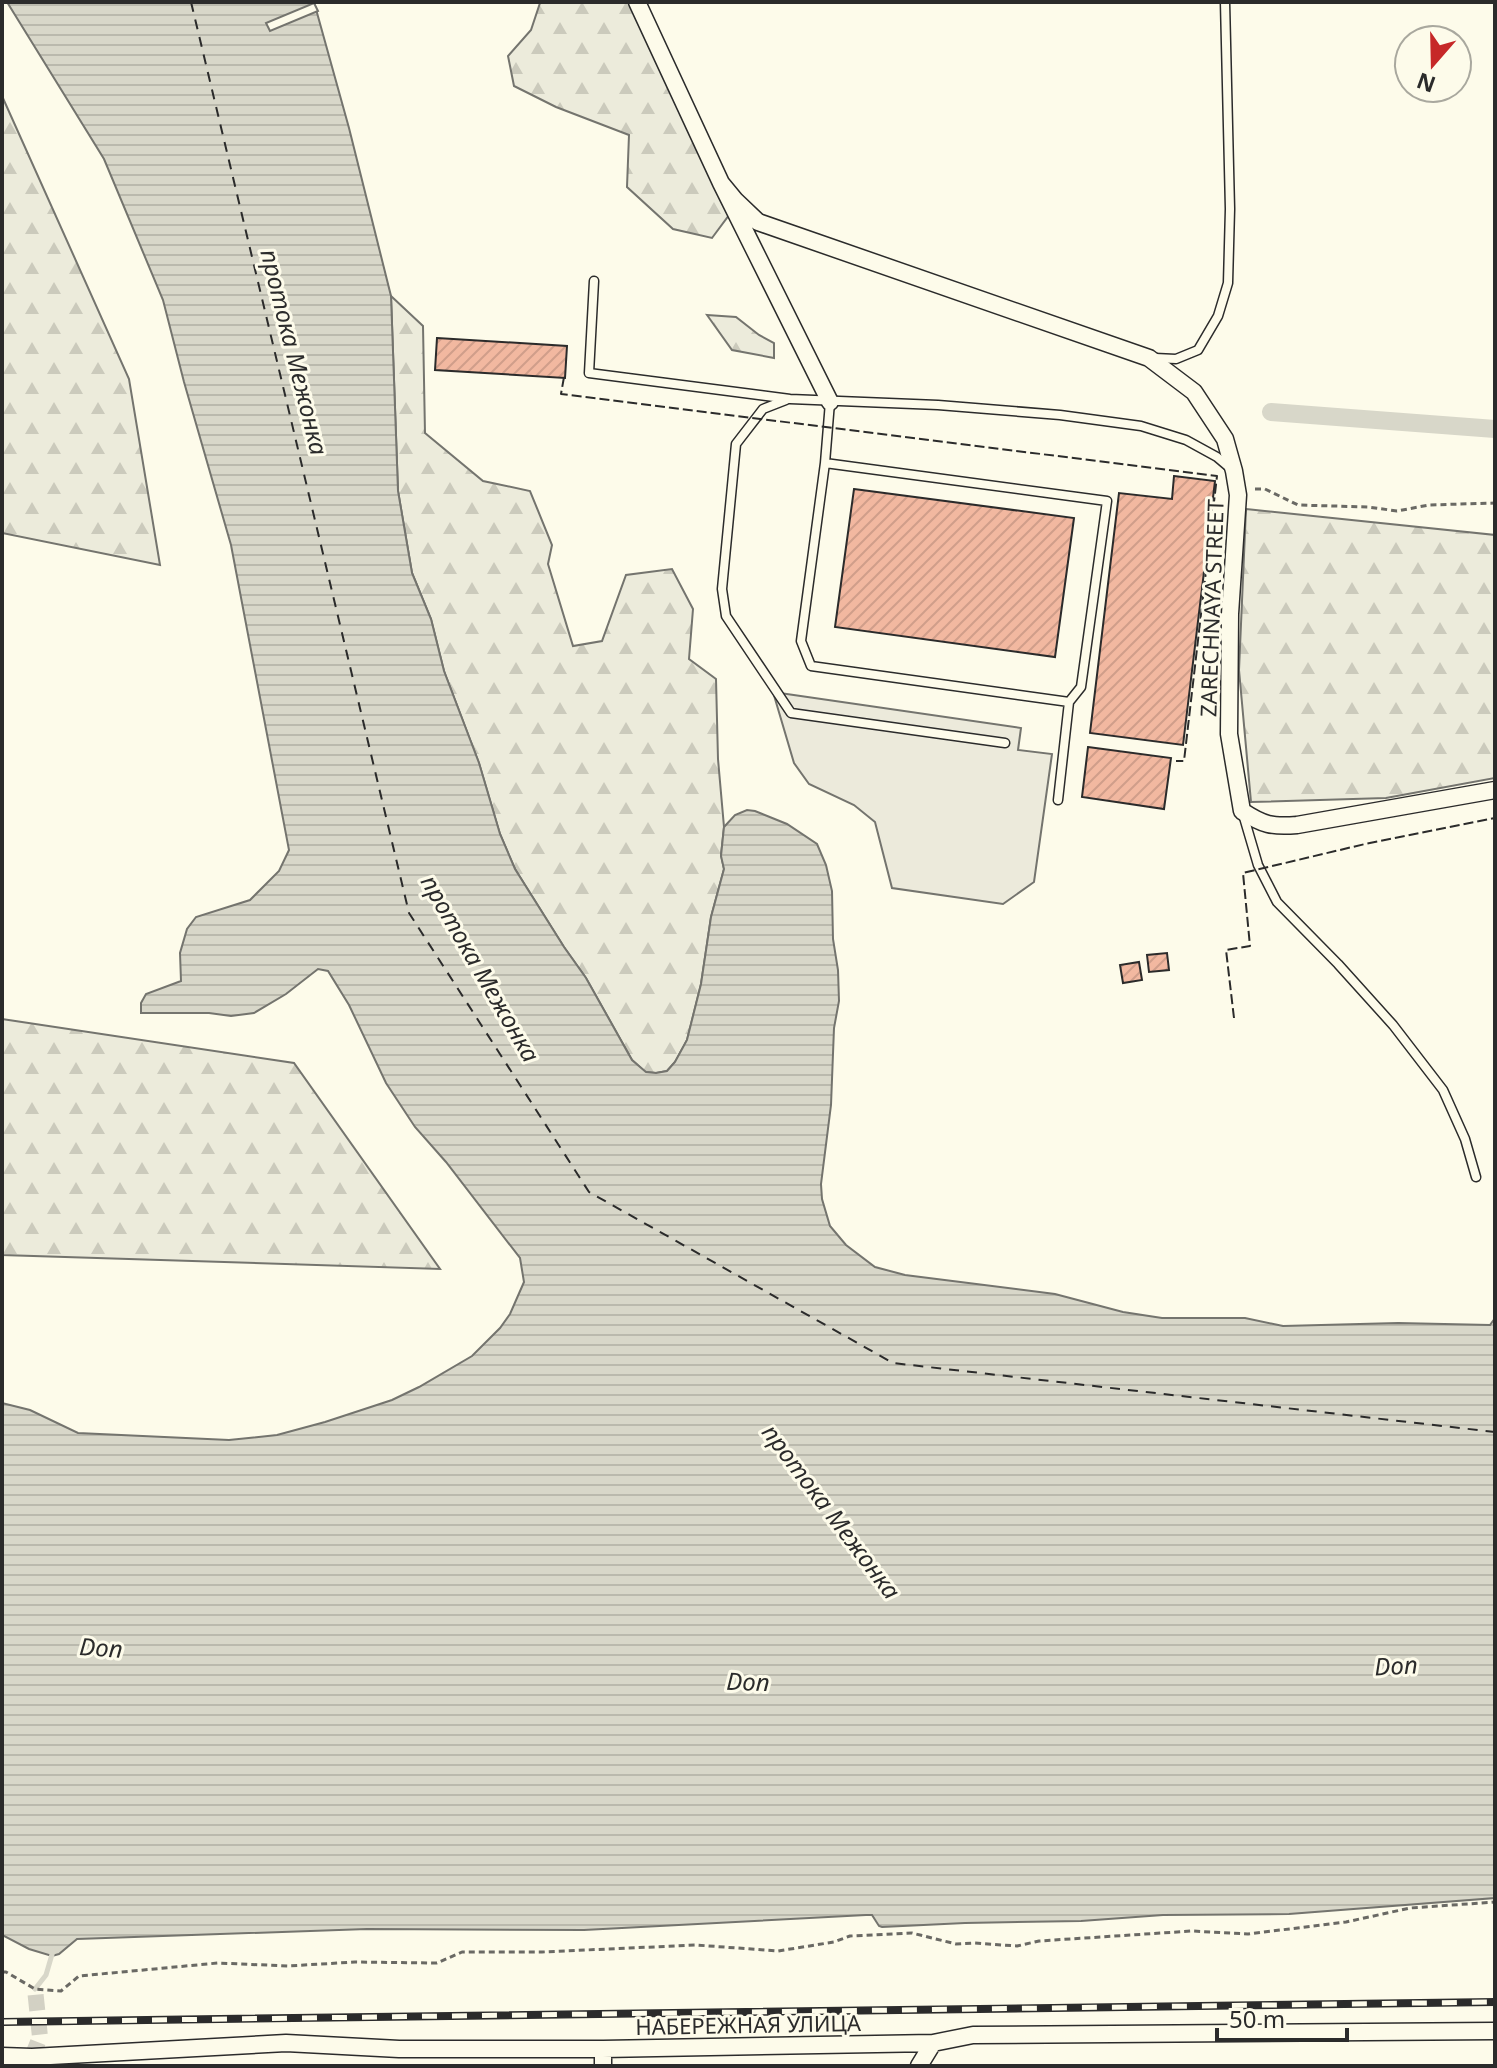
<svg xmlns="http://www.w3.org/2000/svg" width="1497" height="2068" font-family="'Noto Sans',sans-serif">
	<defs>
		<pattern id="forest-firs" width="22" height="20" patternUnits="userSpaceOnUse" patternTransform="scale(2)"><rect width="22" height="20" fill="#ecebdb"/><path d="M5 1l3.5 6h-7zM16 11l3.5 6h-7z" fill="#cbcabc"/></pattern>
		<pattern id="water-rules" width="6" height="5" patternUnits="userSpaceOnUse" patternTransform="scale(2)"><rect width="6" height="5" fill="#d8d7c9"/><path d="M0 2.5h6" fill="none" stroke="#bab9ad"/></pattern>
		<pattern id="building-hatch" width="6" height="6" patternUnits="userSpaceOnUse" patternTransform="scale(2)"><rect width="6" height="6" fill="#f2b8a0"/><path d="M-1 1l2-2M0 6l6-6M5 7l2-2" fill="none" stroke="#d09e8a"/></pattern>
	</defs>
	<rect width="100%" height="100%" fill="#fdfbea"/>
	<path fill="url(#forest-firs)" stroke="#74746e" stroke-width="2" d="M636,2L729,215L712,238L673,229L627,187L629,135L556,107L514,86L508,56L531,30L540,3Z
		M2,96L129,379L160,565L2,533Z
		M391,296L423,326L425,433L483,481L530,491L552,545L548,564L573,646L602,641L626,575L672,569L693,609L689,659L716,679L718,759L724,827L721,855L724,869L711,917L701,984L687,1040L675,1062L667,1071L656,1073L645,1072L632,1060L586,978L564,947L515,869L500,834L479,763L444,671L431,619L412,573L398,491Z
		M707,315L736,317L759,335L774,343V358L732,350Z
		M1246,509L1495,535V778L1386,798L1251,802L1239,670Z
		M2,1019L294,1063L440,1269L2,1255Z"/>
	<path fill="#eceadb" stroke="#74746e" stroke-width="2" d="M773,692L1021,728L1018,750L1052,754L1034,882L1003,904L892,888L875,822L854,805L809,784L794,763Z"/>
	<path fill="url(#water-rules)" stroke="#74746e" stroke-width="2" d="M7,2H314L349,128L391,296L398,491L412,573L431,619L444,671L479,763L500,834L515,869L564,947L586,978L632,1060L646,1072L656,1073L667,1071L675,1062L687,1040L701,984L711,917L724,869L721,856L724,827L735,815L747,810L755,811L787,824L817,844L826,865L832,891L833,939L838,970L839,1001L834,1028L831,1105L821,1184L822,1199L830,1226L846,1245L875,1267L905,1275L1055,1294L1123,1312L1162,1318H1245L1283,1326L1398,1323L1490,1325L1495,1318V1898L1289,1914L1163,1915L1081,1921L965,1923L882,1927L879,1926L872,1915H866L584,1930L367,1929L77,1939L59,1954L52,1956L29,1949L2,1935V1403L30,1410L78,1433L229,1440L277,1435L325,1422L392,1400L419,1387L472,1356L500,1328L510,1314L524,1282L520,1258L446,1162L415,1127L386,1083L349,1005L328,971L318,969L286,994L254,1013L231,1016L209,1013H141V1003L146,994L181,981L180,953L187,929L196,917L250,900L279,871L289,850L231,545L184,382L163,300L104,159Z"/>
	<path fill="#fdfbea" stroke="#74746e" stroke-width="2" d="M314,3L318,11L270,31L266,23Z"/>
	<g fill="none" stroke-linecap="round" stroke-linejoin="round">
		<path stroke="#d8d7c9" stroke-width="5" d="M35,1989L46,1975L53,1951"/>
		<path stroke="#d8d7c9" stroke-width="18" d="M1271,412L1495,429"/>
		<path stroke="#2b2b2b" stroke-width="2" stroke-dasharray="10 8" stroke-linecap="butt" d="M191,2L409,913L589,1192L893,1363L1495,1432"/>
	</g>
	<path fill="url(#building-hatch)" stroke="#2b2b2b" stroke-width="2" d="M437,338L567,346L565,378L435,370Z
		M1174,476L1215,481L1183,745L1090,733L1119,493L1172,499Z
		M854,489L1074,518L1055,657L835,627Z
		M1088,747L1171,758L1164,809L1082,797Z
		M1167,953L1169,970L1149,972L1147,955Z
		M1139,962L1142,980L1123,983L1120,965Z"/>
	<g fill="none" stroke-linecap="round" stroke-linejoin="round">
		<path stroke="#d3d1c4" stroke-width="16" stroke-dasharray="16 8" stroke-linecap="butt" d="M32,2057L40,2037L35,1989"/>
		<defs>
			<path id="lane" d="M594,281L589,373L790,399L938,405L1060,415L1141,426L1186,440L1217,457L1230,468
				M1155,358L1176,359L1198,350L1218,316L1228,283L1230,209L1225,2
				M786,400L763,409L736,444L722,589L726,616L791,713L1005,743
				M830,402L825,463L801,641L811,666L1069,702L1058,800
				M825,463L1107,501L1081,687L1069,702
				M1243,814L1258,865L1277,902L1338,964L1393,1025L1443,1090L1465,1139L1476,1177"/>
			<path id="street" d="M637,2L721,183L830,402
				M721,183L735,200L758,222L1149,358L1194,392L1225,439L1234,471L1238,495L1230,614L1229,734L1242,811C1263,825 1272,827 1297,825L1495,790
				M2,2056L32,2057L286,2043L399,2049H603L933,2043L973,2035L1495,2031
				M603,2066V2049
				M919,2066L933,2043"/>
		</defs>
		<use href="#lane" stroke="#2b2b2b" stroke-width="11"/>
		<use href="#street" stroke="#2b2b2b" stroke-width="19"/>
		<path stroke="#6a6964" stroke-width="3" stroke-dasharray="6 4" stroke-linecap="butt" d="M1255,489H1265L1298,505L1368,507L1397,511L1429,505L1495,503
			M2,1972H6L35,1989L61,1991L79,1976L218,1963L288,1966L355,1962L437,1963L462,1952H542L696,1945L778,1951L834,1942L850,1936L912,1933L956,1944L974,1943L1017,1946L1039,1941L1192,1931L1248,1934L1346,1922L1410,1908L1495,1902"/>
		<use href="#lane" stroke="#fdfbea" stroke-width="8"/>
		<use href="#street" stroke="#fdfbea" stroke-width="16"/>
		<defs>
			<path id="rail" d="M2,2022L1495,2002"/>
		</defs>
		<use href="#rail" stroke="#2b2b2b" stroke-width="8"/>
		<use href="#rail" stroke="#fdfbea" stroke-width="5" stroke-dasharray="15" stroke-linecap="butt"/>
		<path stroke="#2b2b2b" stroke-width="2" stroke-dasharray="10 4" stroke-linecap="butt" d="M564,377L561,394L1217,476L1184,761H1176
			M1234,1018L1226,950L1250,946L1243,873L1365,844L1495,818"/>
	</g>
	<g text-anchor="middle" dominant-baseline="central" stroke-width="6" stroke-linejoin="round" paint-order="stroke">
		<g font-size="22" fill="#2b2b2b" stroke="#fdfbea">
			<text transform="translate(1211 608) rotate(-88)">ZARECHNAYA STREET</text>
			<text transform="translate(748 2024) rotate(-1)">НАБЕРЕЖНАЯ УЛИЦА</text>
		</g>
		<g font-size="24" font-style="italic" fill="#2b2b2b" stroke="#fdfbea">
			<text transform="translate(295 352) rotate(76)">протока Межонка</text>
			<text transform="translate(481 968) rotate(60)">протока Межонка</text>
			<text transform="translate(832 1511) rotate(53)">протока Межонка</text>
			<text transform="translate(101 1647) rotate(4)">Don</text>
			<text transform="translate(1396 1665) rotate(-3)">Don</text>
			<text transform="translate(748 1681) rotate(2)">Don</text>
		</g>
	</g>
	<rect width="1497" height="2068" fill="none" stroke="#2b2b2b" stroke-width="8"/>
	<g transform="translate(1433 64) rotate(200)"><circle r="38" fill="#fdfbea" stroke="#a9a89e" stroke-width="2"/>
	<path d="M0-6L14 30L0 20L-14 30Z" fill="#c62828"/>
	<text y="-12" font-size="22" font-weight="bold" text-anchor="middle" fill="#2b2b2b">N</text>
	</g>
	<path d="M1217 2028v12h130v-12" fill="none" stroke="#2b2b2b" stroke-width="4"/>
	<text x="1229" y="2028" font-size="24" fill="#2b2b2b" stroke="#fdfbea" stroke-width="6" paint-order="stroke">50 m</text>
</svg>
